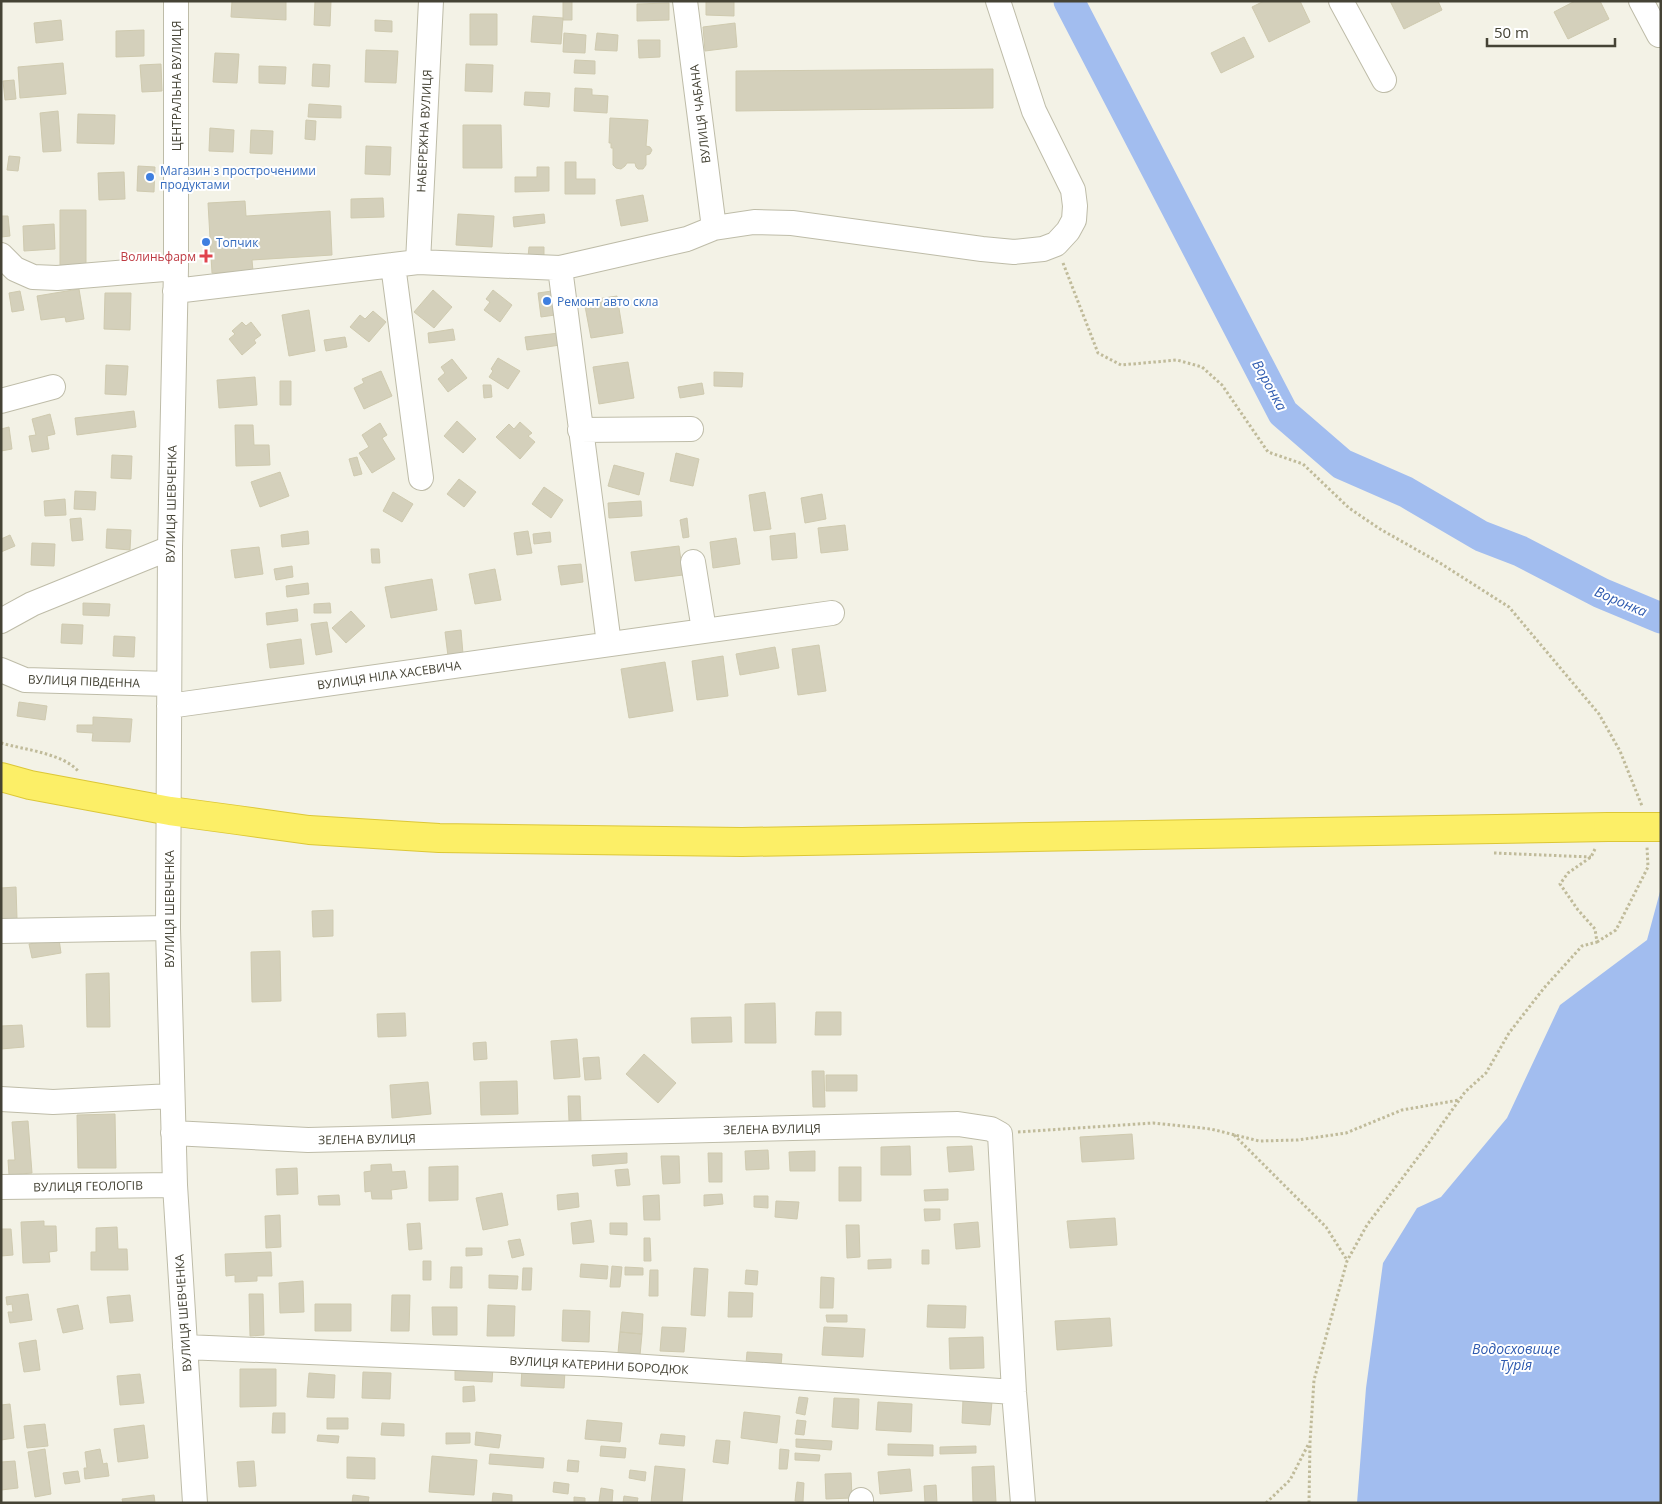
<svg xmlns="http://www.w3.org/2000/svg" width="1662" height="1504" font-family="'Open Sans',sans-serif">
	<rect width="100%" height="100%" fill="#f3f2e6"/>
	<path fill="#a2bdef" d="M1661,888V1503H1357L1366,1388L1383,1263L1417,1208L1441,1197L1507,1118L1560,1005L1647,940Z"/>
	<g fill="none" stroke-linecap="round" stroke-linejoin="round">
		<path stroke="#a2bdef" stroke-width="31" d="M1069,1L1283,413L1342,464L1406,492L1481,536L1520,551L1601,593L1661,618"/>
	</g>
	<path fill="#d4d0bb" stroke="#cfcaaf" d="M232,1H286V20L231,17Z
		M315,1H331L330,26L314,25Z
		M563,1H572V20H563Z
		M706,1H734V16L706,15Z
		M1264,1H1300L1310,22L1269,42L1252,7Z
		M1390,1H1438L1442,10L1404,29Z
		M1575,1H1600L1609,19L1568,39L1554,12Z
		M669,3V20L637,21V4Z
		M470,14H497V45H470Z
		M533,16L563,18L561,44L531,42Z
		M61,20L63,40L36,43L34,23Z
		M375,20L392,21V32L375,31Z
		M735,23L737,47L705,51L703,27Z
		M144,30V56L116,57V31Z
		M564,33L586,35L585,53L563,52Z
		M597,33L618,35L617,51L595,50Z
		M1244,37L1254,57L1221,73L1211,53Z
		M638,40H660V57L639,58Z
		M366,50L398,51L396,83L365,82Z
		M215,53L239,54L237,83L213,82Z
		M575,60L595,61V74L574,73Z
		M63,63L66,94L20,98L18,67Z
		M161,64L162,91L142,92L140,65Z
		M313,64L330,65L329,87L312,86Z
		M466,64L493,65L492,92L465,91Z
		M259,66L286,67L285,84L259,83Z
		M993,69V108L736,111V71Z
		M14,80L16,99L5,100L3,81Z
		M575,88L592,89V95L608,96L607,113L574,111Z
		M525,92L550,93L549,107L524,105Z
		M309,104L341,106V118L308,117Z
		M58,111L61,151L43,152L40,113Z
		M78,114L115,115L114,144L77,143Z
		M610,118L648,120L646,146L650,147L652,150L650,154L646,155V165L643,169H638L636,167L635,163H627L625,166L621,169L616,168L613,165V148H611V143H609Z
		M306,120L316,121L315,140L305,139Z
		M463,125H501L502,168H463Z
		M210,128L234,130L233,152L209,151Z
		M251,130L273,131L272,154L250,153Z
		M366,146L391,147L390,175L365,174Z
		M9,156L20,157L18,171L7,170Z
		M565,162H576V179H595V194H565Z
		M138,166L155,167L154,192L137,191Z
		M537,167H549V191L515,192V177H537Z
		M124,172L125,199L99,200L98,173Z
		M643,195L648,221L621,226L616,200Z
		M383,198L384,217L351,218V199Z
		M245,201L246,216L330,211L332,255L252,260L253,271L212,273L208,203Z
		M60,210H86V271L60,270Z
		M458,214L494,216L492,247L456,245Z
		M544,214L545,223L514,227L513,217Z
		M1,216H8L10,236L1,237Z
		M54,224L55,249L24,251L23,226Z
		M529,247H544V257H528Z
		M79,289L84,319L66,322L65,317L41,320L37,296Z
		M433,290L452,307L434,328L414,312Z
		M493,290L512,305L500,322L484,310L490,302L486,299Z
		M20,291L24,310L12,312L9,293Z
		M552,291L555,315L541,317L538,293Z
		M105,293H131L130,330L104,329Z
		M617,296L623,333L591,338L584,301Z
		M309,310L315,351L289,356L282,315Z
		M373,311L386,322L369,342L350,327L360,315L365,319Z
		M242,322L246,326L251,322L261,335L254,340L256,343L242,355L229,339L235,334L232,331Z
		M453,329L455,340L429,343L428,333Z
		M559,333L560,345L527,350L525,337Z
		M345,337L347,347L326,351L324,340Z
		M498,358L520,371L508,389L489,377L493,371L491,369Z
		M452,359L467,378L448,392L438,379L445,373L441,367Z
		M628,362L634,398L599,404L593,367Z
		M106,365L128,366L126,395L105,394Z
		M381,371L392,396L364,409L354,388L364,383L362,379Z
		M714,372L743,373L742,387L714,386Z
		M255,377L257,405L219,408L217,380Z
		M280,381H291V405H280Z
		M702,383L704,394L680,398L678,387Z
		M483,385H491L492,397L484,398Z
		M134,411L136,427L77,435L75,418Z
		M50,414L55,434L47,436L49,449L32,452L29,436L36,435L32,419Z
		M457,421L476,439L463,453L444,436Z
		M520,422L532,433L528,436L535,442L520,459L496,437L509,424L514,429Z
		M380,423L387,435L382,438L395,459L372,473L359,453L369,447L362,435Z
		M235,425H253L254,445H269L270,465L236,466Z
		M9,427L12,449L1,451V429Z
		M676,453L699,459L693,486L670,481Z
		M112,455L132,456L131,479L111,478Z
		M357,457L362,474L354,476L349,459Z
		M614,465L644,473L639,495L608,486Z
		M280,472L289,496L260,507L251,482Z
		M459,479L476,492L464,507L447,494Z
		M544,487L563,500L551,518L532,504Z
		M75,491L96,492L95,510L74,509Z
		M393,492L413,504L402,522L383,511Z
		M765,492L771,529L754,531L749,495Z
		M822,494L826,519L805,523L801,498Z
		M65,499L66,515L45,516L44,501Z
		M641,501L642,516L609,518L608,503Z
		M81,518L83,540L72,541L70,519Z
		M687,518L689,537L683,538L680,520Z
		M845,525L848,550L821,553L818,528Z
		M107,529L131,530L130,550L106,548Z
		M308,531L309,544L282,547L281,535Z
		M528,531L532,553L517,555L514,533Z
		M550,532L551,542L534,544L533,534Z
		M795,533L797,558L772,560L770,536Z
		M10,535L15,546L1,552V539Z
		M736,538L740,564L713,568L710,542Z
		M32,543L55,544L54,566L31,565Z
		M679,546L683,575L635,581L631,552Z
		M259,547L263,574L235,578L231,550Z
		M371,549H379L380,563H372Z
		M581,564L583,582L561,585L558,566Z
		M292,566L293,577L276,580L274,569Z
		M495,569L501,600L475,604L469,574Z
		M432,579L437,610L391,618L385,587Z
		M308,583L309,594L287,597L286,586Z
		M83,603L110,604L109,616L83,615Z
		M330,603L331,613H314V604Z
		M297,609L298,621L267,625L266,613Z
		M351,611L365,626L346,643L332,628Z
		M327,622L332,652L316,655L311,624Z
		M62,624L83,625L82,644L61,643Z
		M461,630L463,654L448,656L445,632Z
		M114,636L135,637L134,657L113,656Z
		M301,639L304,664L270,668L267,644Z
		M819,645L826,691L798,695L792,649Z
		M775,647L779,668L740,675L736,654Z
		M723,656L728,696L697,700L692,661Z
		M665,662L673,711L629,718L621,669Z
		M19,702L47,706L45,720L17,716Z
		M93,717L132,719L130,742L92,741L93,733L77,732V725H93Z
		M16,887L17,919L1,920V888Z
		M333,910V936L313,937L312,911Z
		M59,939L61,953L32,958L29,944Z
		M280,951L281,1001L252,1002L251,952Z
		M109,973L110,1027H87L86,974Z
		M775,1003L776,1043H745V1004Z
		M816,1012H841V1035H815Z
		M405,1013L406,1036L378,1037L377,1014Z
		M731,1017L732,1042L692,1043L691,1018Z
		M22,1025L24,1047L1,1049V1026Z
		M577,1039L580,1077L554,1079L551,1041Z
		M486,1042L487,1059L474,1060L473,1043Z
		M644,1054L676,1083L658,1103L626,1074Z
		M599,1057L601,1079L585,1080L583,1058Z
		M812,1071H824L825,1107H813Z
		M826,1075H857V1091H826Z
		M517,1081L518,1114L481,1115L480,1082Z
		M428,1082L431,1114L392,1118L390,1085Z
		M568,1096H580L581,1121H569Z
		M115,1114L116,1168H78L77,1115Z
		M28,1121L32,1173L9,1175L8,1160H15L12,1122Z
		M1132,1134L1134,1159L1082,1162L1080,1137Z
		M910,1146L911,1175H881V1147Z
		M972,1146L974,1170L949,1172L947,1147Z
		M768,1150L769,1169L746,1170L745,1151Z
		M815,1151V1171H790L789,1152Z
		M627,1153V1163L593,1166L592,1155Z
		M708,1153H722V1182H709Z
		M661,1156H679L680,1183L663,1184Z
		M391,1164L392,1172L405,1171L407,1188L391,1190L392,1199H372L371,1191L365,1192L364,1172L371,1171V1165Z
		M458,1166V1200L429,1201V1167Z
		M839,1167H861V1201H839Z
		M297,1168L298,1194L277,1195L276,1169Z
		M628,1169L630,1185L617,1186L615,1170Z
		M948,1189V1200L925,1201L924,1190Z
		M502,1193L508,1225L483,1230L476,1198Z
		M578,1193L579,1207L558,1210L557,1195Z
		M722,1194L723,1204L704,1206V1195Z
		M339,1195L340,1205H319L318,1196Z
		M659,1195L660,1220H644L643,1196Z
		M754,1196H768V1208L754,1207Z
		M776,1201L799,1202L797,1219L775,1217Z
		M924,1209H940V1220L925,1221Z
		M280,1215L281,1247L266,1248L265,1216Z
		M1115,1218L1117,1245L1070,1248L1067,1221Z
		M591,1220L594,1242L573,1244L571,1223Z
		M44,1221V1226H56L57,1251L49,1252L50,1262L23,1263L21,1222Z
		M978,1222L980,1247L956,1249L954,1224Z
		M420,1223L422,1249L409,1250L407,1224Z
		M610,1223H627V1235L610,1234Z
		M846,1225H859L860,1257L847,1258Z
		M117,1227L118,1249H127L128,1270H91V1252H96V1228Z
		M1,1229H11L13,1255L1,1256Z
		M644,1238H650L651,1261H644Z
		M520,1239L524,1255L512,1258L508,1241Z
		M466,1248H482V1255L466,1256Z
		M922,1250H929V1264H922Z
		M271,1252L272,1276H257V1281L235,1282V1275L226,1276L225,1254Z
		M891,1259V1268L868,1269V1260Z
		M423,1261H431V1280H423Z
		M581,1264L608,1266L607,1279L580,1277Z
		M612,1266L622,1267L620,1287H610Z
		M451,1267H462V1288H450Z
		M625,1267L643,1268V1275H625Z
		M523,1268H532L531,1290H522Z
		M694,1268L708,1269L705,1316L691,1315Z
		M650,1270H658V1296H649Z
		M746,1270L758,1271L757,1285L745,1284Z
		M489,1275L518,1276L517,1289L489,1288Z
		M821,1277L834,1278L833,1308H820Z
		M303,1281L304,1312L280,1313L279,1283Z
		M729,1292L753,1293L752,1317H728Z
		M28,1294L32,1320L10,1323L8,1312H13L12,1304L7,1305L6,1297Z
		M249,1294H263L264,1335L250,1336Z
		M130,1295L133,1321L110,1323L107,1297Z
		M392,1295H410L409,1331H391Z
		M315,1304H351V1331H315Z
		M78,1305L83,1329L63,1333L57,1309Z
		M488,1305L515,1306L514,1336H487Z
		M928,1305L966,1306L965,1328L927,1327Z
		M432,1307H457V1335H433Z
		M563,1310L590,1311L589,1342L562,1341Z
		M622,1312L643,1314L642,1334L620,1332Z
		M826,1315H847V1322H827Z
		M1110,1318L1112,1346L1057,1350L1055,1321Z
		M662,1327L686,1328L684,1352L660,1351Z
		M824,1327L865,1329L863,1357L822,1355Z
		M620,1332L642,1334L640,1355L618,1353Z
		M983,1337L984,1368L950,1369L949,1338Z
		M36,1340L40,1370L24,1372L19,1343Z
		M747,1352L782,1354L781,1366L746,1364Z
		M455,1365L493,1367L492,1382L455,1380Z
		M522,1368L565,1371L564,1388L521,1386Z
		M240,1369H276V1406L240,1407Z
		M363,1372L391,1373L390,1399L362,1398Z
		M309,1373L335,1375L334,1398L307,1397Z
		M140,1374L144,1403L120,1405L117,1376Z
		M474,1386L475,1401L463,1402V1387Z
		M799,1397L808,1398L805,1415L796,1413Z
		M834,1398L859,1399L858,1429L832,1427Z
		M963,1399L992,1401L990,1425L962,1423Z
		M878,1402L912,1404L911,1432L876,1430Z
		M10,1404L14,1438L1,1440V1405Z
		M744,1412L780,1416L777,1443L741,1438Z
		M273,1413H285V1433H272Z
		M327,1418H348V1429H327Z
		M587,1420L622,1423L620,1442L585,1439Z
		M797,1420L806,1421L804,1435L795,1434Z
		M382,1423L404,1424V1436L381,1435Z
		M45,1424L48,1446L27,1448L24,1426Z
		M144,1425L148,1458L118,1462L114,1429Z
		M476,1432L501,1435L499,1448L475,1445Z
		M446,1433H470V1443L446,1444Z
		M661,1434L685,1436L684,1446L659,1444Z
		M318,1435L339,1436L338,1443L317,1441Z
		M796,1439L832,1441L831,1450L796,1447Z
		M716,1440L730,1441L728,1464L713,1462Z
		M888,1444L933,1445V1456L888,1455Z
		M601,1446L626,1448L625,1458L600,1456Z
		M976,1446V1453L940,1454V1447Z
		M45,1449L51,1494L35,1497L28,1452Z
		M100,1449L103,1464L107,1463L109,1476L85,1479L84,1468H87L85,1452Z
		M780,1449L789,1450L787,1469H779Z
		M795,1453L820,1455L819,1461L795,1460Z
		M490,1454L544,1458L543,1468L489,1464Z
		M432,1456L477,1460L474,1495L429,1492Z
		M347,1457L375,1458V1479L347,1478Z
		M568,1460L579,1461L578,1472L567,1471Z
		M15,1461L18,1488L1,1490V1462Z
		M254,1461L256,1486L239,1487L237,1462Z
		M655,1466L685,1469L682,1503H651Z
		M994,1466L996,1502L973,1503L972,1467Z
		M910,1469L912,1491L880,1494L878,1472Z
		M630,1470L646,1472L645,1481L629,1478Z
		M78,1471L80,1482L65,1484L63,1473Z
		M851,1473L852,1498L826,1499L825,1474Z
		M554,1482L569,1484L568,1494L553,1492Z
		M797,1482L804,1483L803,1502L795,1501Z
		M936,1485L937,1503H925L924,1486Z
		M601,1488L613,1490L612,1503L599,1502Z
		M493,1493L512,1495V1503H492Z
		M154,1495L155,1503H123L122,1499Z
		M353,1495L369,1497L368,1503H352Z
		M624,1496L638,1498L637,1503H623Z
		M574,1497L585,1498V1503H574Z"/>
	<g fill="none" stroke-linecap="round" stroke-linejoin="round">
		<defs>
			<path id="minor" d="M176,1V268L170,548L168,928L175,1185L195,1503
				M685,1L714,228
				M1341,1L1384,80
				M1641,1L1659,35
				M1,255L15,269L33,277L57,278L176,268
				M418,262L431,1
				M393,265L421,478
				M560,268L609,644
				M175,291L418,262L560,268L687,239L714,228L754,222L792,223L982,249L1014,252L1043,249L1056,244L1068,231L1074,220L1075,206L1073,190L1034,111L998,1
				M1,401L53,387
				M580,430L691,429
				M693,562L704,630
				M1,621L32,604L170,548
				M1,670L25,680L169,684
				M169,706L832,613
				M1,931L168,928
				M1,1099L53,1102L172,1096
				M173,1133L308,1140L958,1124L991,1129L1000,1134L1014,1392L1023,1503
				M1,1187L175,1185
				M185,1347L602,1364L1014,1392
				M861,1500V1503"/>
			<path id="highway" d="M1,777L30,785L170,811L237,820L309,830L439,838L742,842L1608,827"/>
		</defs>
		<use href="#minor" stroke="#bebca8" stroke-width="26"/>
		<use href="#highway" stroke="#dcc737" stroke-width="30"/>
		<path stroke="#c0bb9a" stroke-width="3" stroke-dasharray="2.5 2.5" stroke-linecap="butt" d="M1063,263L1098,353L1121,365L1177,360L1202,367L1222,385L1268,452L1303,464L1349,508L1380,529L1440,563L1509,607L1599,714L1620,751L1642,806
			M1,743C25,750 63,753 79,772
			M1494,853L1591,857
			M1597,942L1616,930L1648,867L1647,847
			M1018,1132L1153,1123L1211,1129L1259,1141L1298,1140L1346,1133L1402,1110L1459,1100
			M1234,1135L1326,1227L1347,1260
			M1266,1503L1290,1480L1309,1443
			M1309,1503L1310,1442L1314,1380L1347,1261L1367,1225L1425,1148L1465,1092L1486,1073L1509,1033L1544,988L1582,946L1597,942L1595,929L1578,910L1560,884L1568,873L1591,857L1596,847"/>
		<use href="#minor" stroke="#fff" stroke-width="24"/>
		<use href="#highway" stroke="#fcef67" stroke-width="28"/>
		<defs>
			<path id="highway-bridge" d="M1608,827H1661"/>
		</defs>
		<use href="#highway-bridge" stroke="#dcc737" stroke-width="30" stroke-linecap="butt"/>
		<use href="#highway-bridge" stroke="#fcef67" stroke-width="28"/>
	</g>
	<g fill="#3f7fe0" stroke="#fff" stroke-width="2">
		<circle cx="150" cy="177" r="5"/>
		<circle cx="206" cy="242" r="5"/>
		<circle cx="547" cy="301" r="5"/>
	</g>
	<path fill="#e0444e" stroke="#fff" stroke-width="2" d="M203.5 248.5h5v5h5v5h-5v5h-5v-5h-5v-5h5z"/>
	<g text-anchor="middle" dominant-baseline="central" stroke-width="4" stroke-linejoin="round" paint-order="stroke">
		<g font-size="12" fill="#454335" stroke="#fff">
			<text transform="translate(176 86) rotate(-90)">ЦЕНТРАЛЬНА ВУЛИЦЯ</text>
			<text transform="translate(700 114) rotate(-97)">ВУЛИЦЯ ЧАБАНА</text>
			<text transform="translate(424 131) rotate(-87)">НАБЕРЕЖНА ВУЛИЦЯ</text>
			<text transform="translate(171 504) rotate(-89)">ВУЛИЦЯ ШЕВЧЕНКА</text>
			<text transform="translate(389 675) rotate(-8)">ВУЛИЦЯ НІЛА ХАСЕВИЧА</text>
			<text transform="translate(84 681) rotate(2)">ВУЛИЦЯ ПІВДЕННА</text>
			<text transform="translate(169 909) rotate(-90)">ВУЛИЦЯ ШЕВЧЕНКА</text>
			<text transform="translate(772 1129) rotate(-1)">ЗЕЛЕНА ВУЛИЦЯ</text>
			<text transform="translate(367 1139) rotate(-1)">ЗЕЛЕНА ВУЛИЦЯ</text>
			<text transform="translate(88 1186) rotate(-1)">ВУЛИЦЯ ГЕОЛОГІВ</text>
			<text transform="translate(183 1313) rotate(-94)">ВУЛИЦЯ ШЕВЧЕНКА</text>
			<text transform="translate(599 1365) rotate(3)">ВУЛИЦЯ КАТЕРИНИ БОРОДЮК</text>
		</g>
		<g font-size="12" fill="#366cbe" stroke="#fff" text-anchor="start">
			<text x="160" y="170">Магазин з простроченими<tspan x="160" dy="14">продуктами</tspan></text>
			<text x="216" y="242">Топчик</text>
			<text x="557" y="301">Ремонт авто скла</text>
		</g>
		<g font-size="12" fill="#be3a42" stroke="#fff" text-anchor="end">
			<text x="196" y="256">Волиньфарм</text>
		</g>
		<g font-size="14" font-style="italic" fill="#2f5bb0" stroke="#fff">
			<text transform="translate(1270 385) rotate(61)">Воронка</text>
			<text transform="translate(1621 601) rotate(23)">Воронка</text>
			<text x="1516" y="1348">Водосховище<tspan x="1516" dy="16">Турія</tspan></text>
		</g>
	</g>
	<rect width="1662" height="1504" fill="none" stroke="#454335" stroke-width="5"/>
	<path d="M1487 38v8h128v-8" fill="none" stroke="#454335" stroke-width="2.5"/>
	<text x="1494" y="38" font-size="15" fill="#454335" stroke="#ffffff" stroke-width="4" paint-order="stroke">50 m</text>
</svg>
